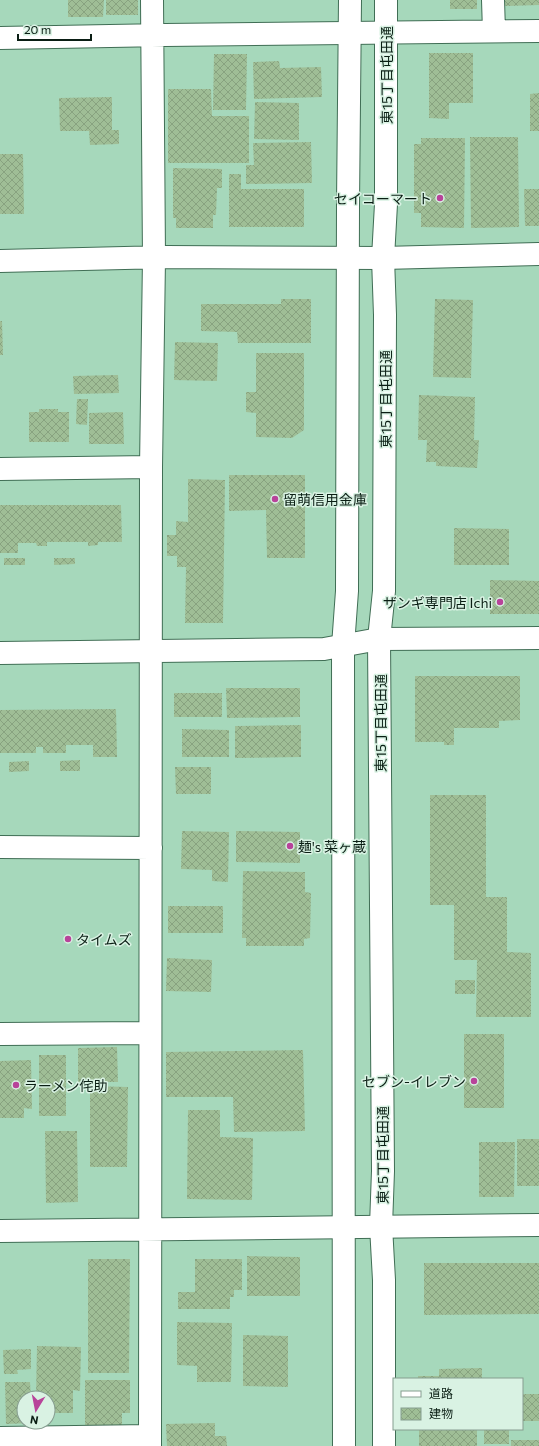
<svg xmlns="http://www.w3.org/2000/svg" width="539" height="1446" font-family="Commissioner,'Noto Sans JP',sans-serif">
	<defs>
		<pattern id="building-cross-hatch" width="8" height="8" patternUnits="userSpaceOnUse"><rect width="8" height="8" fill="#9fbe96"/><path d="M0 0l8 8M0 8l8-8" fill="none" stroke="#88a380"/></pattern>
	</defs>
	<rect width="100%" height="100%" fill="#a6d8bb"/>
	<path fill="url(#building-cross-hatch)" d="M68,0H104L103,17H68Z
		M106,0H138V15H106Z
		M450,0H477V9H450Z
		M505,0H539V5L505,6Z
		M429,53H473V103H449V119L429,118Z
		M214,54H247L246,110H213Z
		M279,61L280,68L321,67L322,97L254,99L253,62Z
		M168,89H211L212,116H249V163H168Z
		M539,93V131H530V94Z
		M112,97V130H119V144L90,145L89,131H60L59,98Z
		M255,102L299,103V140L254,139Z
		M470,137H518L519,227L471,228Z
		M421,138H465L464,228L421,227V213H414V144H421Z
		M311,142L312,183L246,184V165H254L253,143Z
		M0,154H23L24,214H0Z
		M173,168L222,169V188H217L216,215H213V228H176V218H173Z
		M229,174H241V189H304V227H229Z
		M524,189H539V226H525Z
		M281,299H311V343H238L237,332L201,331V304H281Z
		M435,299L473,300L471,378L433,377Z
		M0,321H2L3,355H0Z
		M175,342L218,343L217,381L174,380Z
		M256,353H304V430L292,438L256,437V413L246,412V392H256Z
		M118,375L119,393L74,394L73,376Z
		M419,395L475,397L474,440H479L477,468L436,466V462H426L427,440H418Z
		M77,399H88L87,425L76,424Z
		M39,409H58V412H69V442H29V412H39Z
		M123,412L124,444H89V413Z
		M229,475H305V558H267L266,510L229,511Z
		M188,479L225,480L223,623H185L186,567H177V556H167V535H176V521L188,522Z
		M0,505H121L122,542H98V545L88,546V542H47V546H37L36,543H18V553H0Z
		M454,528L509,529V565H454Z
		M4,558H25V565H4Z
		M54,558H75V564L54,565Z
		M490,580L539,581V614H490Z
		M415,676H520V720L499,721V728H454V745H444V742H415Z
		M226,688H300V717L227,718Z
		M174,693H222V717H174Z
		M116,709L117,757H93V745H66V753H43V747H36V753H0V710Z
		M301,725V757L235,758V726Z
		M182,729L229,730V757H182Z
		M80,760V771H60V761Z
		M29,761V771L9,772V762Z
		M175,767H211V794H176Z
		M430,795H486V897H507V952L531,953V1017H476L477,960H454V905H430Z
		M182,831L229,832L228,882L212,881V870L181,869Z
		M236,831L300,832V863L236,862Z
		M243,871L305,872V892L311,893L310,938L304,939V946H246V938H242Z
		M168,906H223V933H168Z
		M167,958L212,960L211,992L166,991Z
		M455,980H475V994H455Z
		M464,1034H504V1108H464Z
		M117,1047L118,1082H78V1048Z
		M303,1050L305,1131L234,1132L233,1097H166V1052Z
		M39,1055H66V1116H39Z
		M31,1060L32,1109L24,1108V1118H0V1061Z
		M90,1086L128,1087L127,1167H90Z
		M188,1110H220V1137L253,1138L252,1200L187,1199Z
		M45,1131H77L78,1202L46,1203Z
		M517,1139H539V1186H517Z
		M479,1142H515L514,1197H479Z
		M247,1256L300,1257V1296H247Z
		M88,1259H130L129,1373H88Z
		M195,1259H242V1290H234V1297H230V1309H178V1292H195Z
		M424,1263H539V1314L424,1315Z
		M177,1322L232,1323L231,1382H197V1366L177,1365Z
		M243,1335L288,1336V1387L243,1386Z
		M37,1346L81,1347L80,1391L73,1390V1413H48V1398H36Z
		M31,1349V1369L17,1370L18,1374H4L3,1350Z
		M482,1368V1379H418V1376H439V1369Z
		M85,1380H130V1413H122V1426H85Z
		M5,1382H30L31,1398H24V1422H32V1423L6,1424Z
		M522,1394H539V1421H522Z
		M215,1423V1436H226L227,1446H167L166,1424Z
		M419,1429H477V1446H419Z
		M484,1429H509V1444H484Z
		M511,1440H539V1446H511Z"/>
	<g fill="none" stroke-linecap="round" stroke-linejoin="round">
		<defs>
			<path id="street" d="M493,0L494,31
				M0,38L165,35L539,31
				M0,261L166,257L383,258L539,254
				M0,469L151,467
				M0,653L324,649L379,639L539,638
				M0,847L151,848
				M0,1034L150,1033
				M0,1231L539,1225
				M0,1438L150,1436
				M150,1446L151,467L154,258L152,0"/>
			<path id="secondary" d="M344,1446L343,646L347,591L348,204L350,0
				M384,1446V1280L381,1226L383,1171L379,639L384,591L385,315L383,258L386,204V0"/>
		</defs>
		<use href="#street" stroke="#406e55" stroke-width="24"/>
		<use href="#secondary" stroke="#406e55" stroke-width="24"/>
		<use href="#street" stroke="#fff" stroke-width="22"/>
		<use href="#secondary" stroke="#fff" stroke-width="22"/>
	</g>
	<g fill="#b8439a" stroke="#d9f2e3" stroke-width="1.5">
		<circle cx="440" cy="198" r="4"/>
		<circle cx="275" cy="499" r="4"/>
		<circle cx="500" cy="602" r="4"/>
		<circle cx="290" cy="846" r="4"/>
		<circle cx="68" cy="939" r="4"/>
		<circle cx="474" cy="1081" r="4"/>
		<circle cx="16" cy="1085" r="4"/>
	</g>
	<g text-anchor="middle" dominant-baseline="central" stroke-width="3" stroke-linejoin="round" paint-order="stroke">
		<g font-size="14" fill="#0a1e14" stroke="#d9f2e3">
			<text transform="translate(386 75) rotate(-90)">東15丁目屯田通</text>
			<text transform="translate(385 399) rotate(-90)">東15丁目屯田通</text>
			<text transform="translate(380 723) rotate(-90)">東15丁目屯田通</text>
			<text transform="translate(382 1155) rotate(-90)">東15丁目屯田通</text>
		</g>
		<g font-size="14" fill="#0a1e14" stroke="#d9f2e3" text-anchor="start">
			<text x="432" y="198" text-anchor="end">セイコーマート</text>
			<text x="283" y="499">留萌信用金庫</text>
			<text x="492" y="602" text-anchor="end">ザンギ専門店 Ichi</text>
			<text x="298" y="846">麺's 菜ヶ蔵</text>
			<text x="76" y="939">タイムズ</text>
			<text x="466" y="1081" text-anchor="end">セブン-イレブン</text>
			<text x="24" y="1085">ラーメン侘助</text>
		</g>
	</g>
	<rect x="393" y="1378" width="130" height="52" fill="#d9f2e3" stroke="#869d90"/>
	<rect x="401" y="1391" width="20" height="6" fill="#ffffff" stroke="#869d90"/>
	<text x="429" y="1398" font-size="12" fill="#0a1e14">道路</text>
	<rect x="401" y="1408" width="20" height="12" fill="url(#building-cross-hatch)" stroke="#869d90"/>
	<text x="429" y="1418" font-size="12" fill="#0a1e14">建物</text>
	<g transform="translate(36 1410) rotate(190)"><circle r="19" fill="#d9f2e3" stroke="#869d90"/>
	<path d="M0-3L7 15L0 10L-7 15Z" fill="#b8439a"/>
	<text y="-6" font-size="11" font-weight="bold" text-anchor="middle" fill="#0a1e14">N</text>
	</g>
	<path d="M18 34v6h73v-6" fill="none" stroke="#0a1e14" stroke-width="2"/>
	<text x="24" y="34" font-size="12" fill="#0a1e14" stroke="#d9f2e3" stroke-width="3" paint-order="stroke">20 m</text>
</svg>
